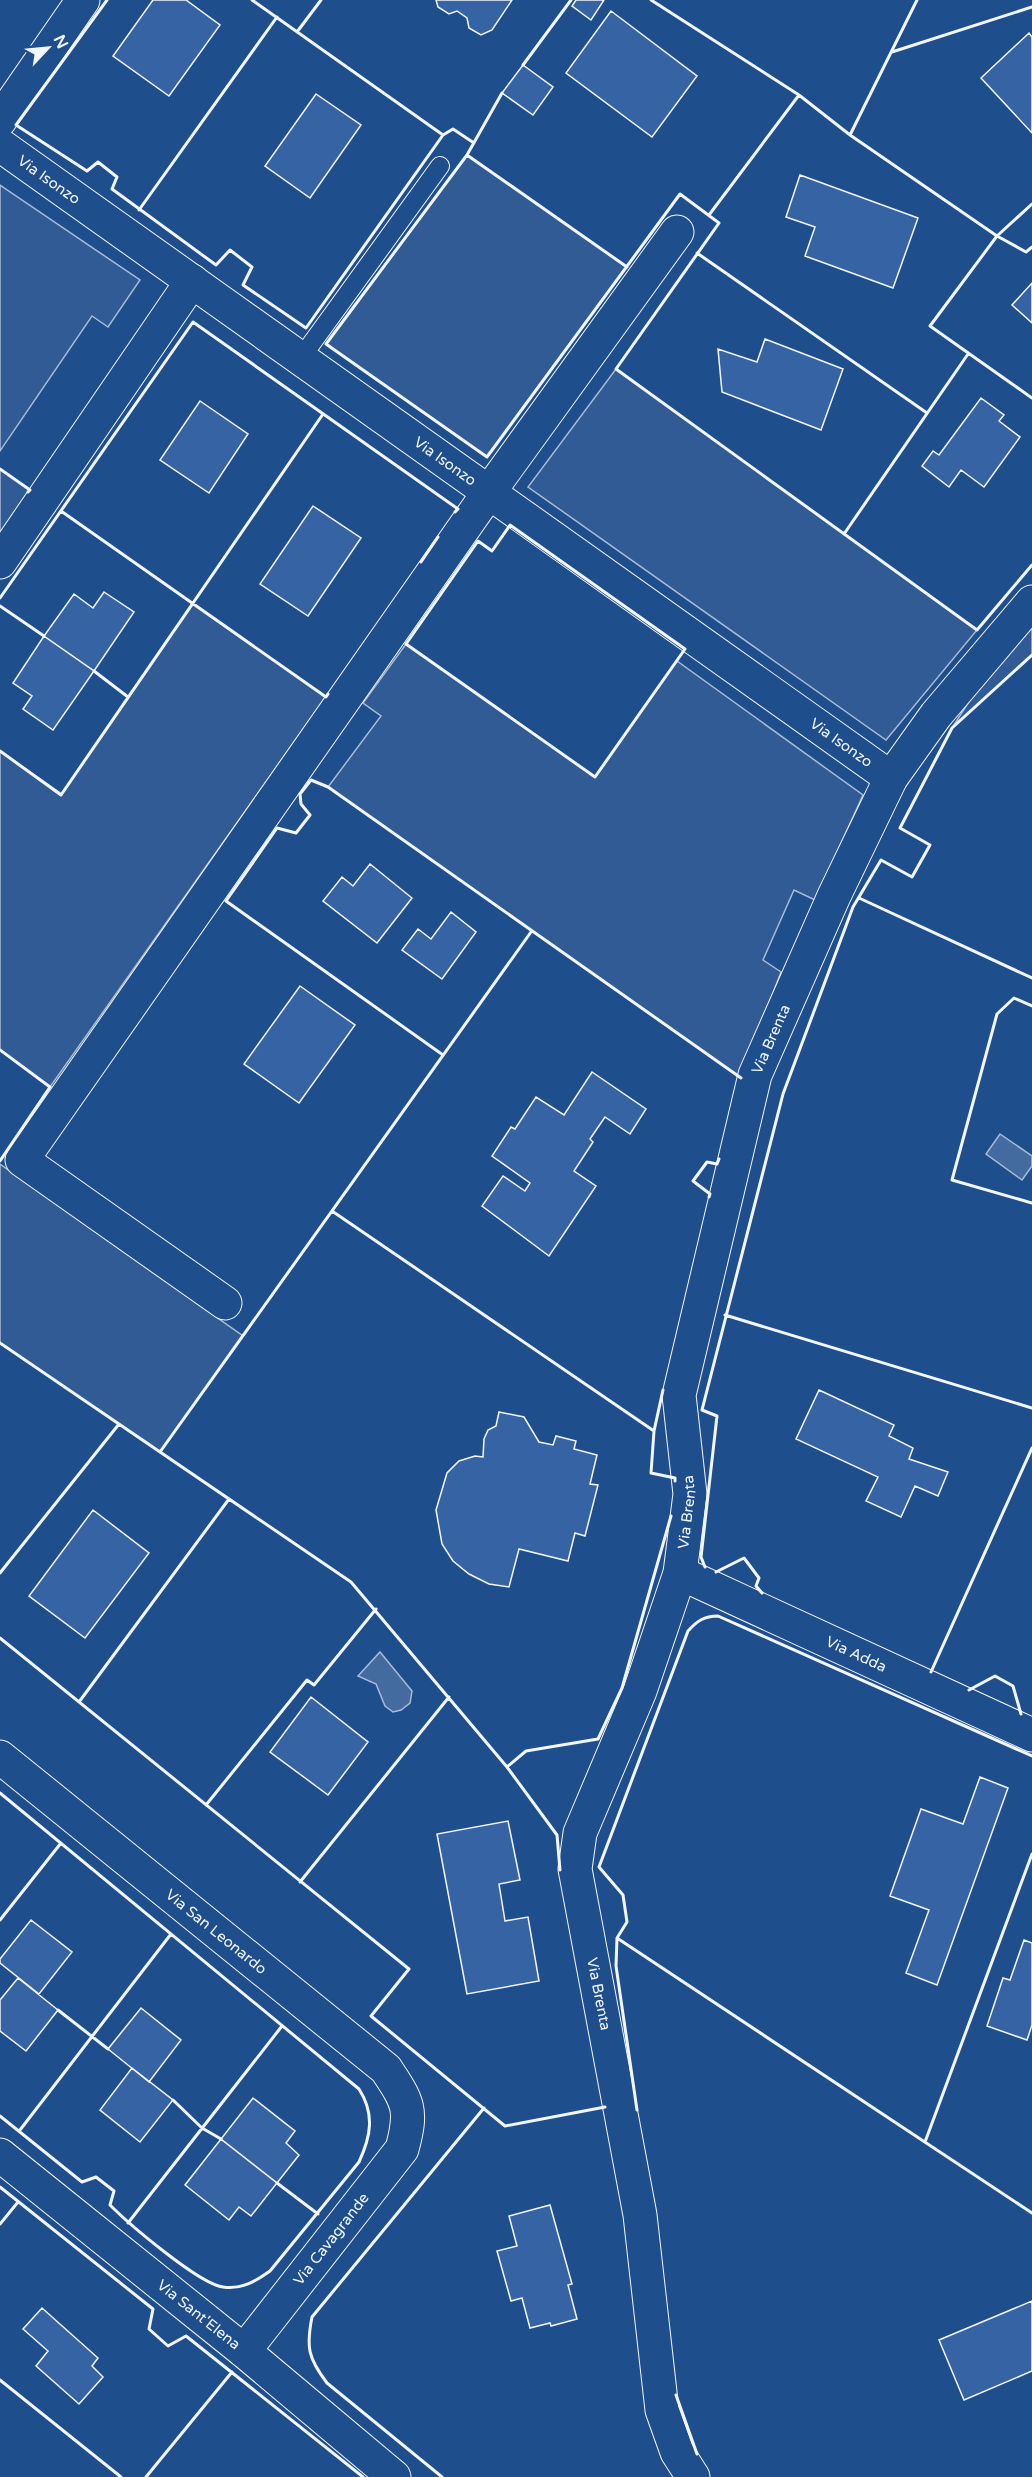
<svg xmlns="http://www.w3.org/2000/svg" width="1032" height="2477" font-family="'Varela Round',sans-serif">
	<rect width="100%" height="100%" fill="#1f4e8c"/>
	<path fill="#305b95" stroke="#a8bbd7" stroke-width="1.5" d="M467,155L627,267L487,457L326,344Z
		M0,185L140,280L108,327L92,316L0,451Z
		M616,369L977,630L886,740L528,487Z
		M0,469L30,490L0,534Z
		M193,604L326,697L50,1087L0,1050V751L62,794Z
		M1032,626V655L952,728L977,689Z
		M406,644L595,777L677,661L863,795L815,900L794,890L763,960L781,972L741,1078L328,787L381,716L363,703Z
		M0,1164L243,1336L160,1452L0,1343Z"/>
	<path fill="#446ba0" stroke="#a8bbd7" stroke-width="1.5" d="M1000,1134L1032,1156V1166L1022,1180L986,1154Z
		M380,1652L412,1691L410,1703L401,1710L393,1712L385,1706L376,1684L358,1676Z"/>
	<path fill="#3563a3" stroke="#f2f6ff" stroke-width="1.5" d="M153,0H186L220,25L169,96L113,56Z
		M436,0H512L492,30L481,35L469,28L467,18L457,11L449,14L438,7Z
		M576,0H604L591,20L572,6Z
		M611,11L697,76L652,137L566,73Z
		M1029,33L1032,37V133L981,78Z
		M523,65L553,87L533,115L502,93Z
		M316,94L361,125L310,198L265,166Z
		M800,175L918,218L893,288L805,256L815,227L786,217Z
		M1032,283V323L1012,305Z
		M765,339L843,369L821,430L722,392L718,349L757,362Z
		M981,398L1004,415L999,421L1020,437L984,487L961,470L949,487L922,466L933,451L939,455Z
		M200,401L248,434L209,493L160,460Z
		M313,506L361,538L308,616L260,584Z
		M104,592L134,612L94,671L44,636L74,594L93,608Z
		M44,636L94,671L53,730L23,709L32,696L13,683Z
		M370,864L412,898L377,943L323,901L342,877L353,886Z
		M451,912L476,932L442,979L402,950L418,929L431,939Z
		M300,986L355,1025L299,1103L244,1064Z
		M592,1072L646,1109L630,1134L605,1117L590,1139L593,1142L574,1171L596,1186L549,1256L482,1206L503,1176L525,1191L530,1183L492,1156L511,1127L515,1129L536,1097L564,1115Z
		M819,1390L894,1425L889,1436L913,1448L909,1459L948,1472L938,1496L915,1486L901,1517L866,1501L878,1477L796,1439Z
		M499,1412L524,1417L539,1442L553,1445L556,1436L576,1441L574,1449L597,1455L590,1484L598,1485L585,1536L575,1533L568,1561L519,1549L509,1587L489,1584L469,1574L453,1561L442,1544L436,1510L447,1473L459,1461L475,1456L483,1457L484,1439L488,1430L496,1426Z
		M93,1510L149,1553L85,1638L29,1596Z
		M311,1697L368,1742L328,1795L270,1752Z
		M980,1777L1008,1788L937,1985L906,1973L929,1910L890,1896L921,1809L963,1824Z
		M508,1821L520,1880L499,1884L505,1921L528,1917L539,1981L467,1994L437,1834Z
		M31,1920L72,1952L39,1994L0,1963V1959Z
		M1024,1940L1032,1943V2025L1027,2040L987,2026L1003,1978L1010,1980Z
		M18,1978L58,2010L26,2051L0,2031V2000Z
		M141,2008L181,2040L149,2082L108,2049Z
		M132,2068L173,2100L140,2142L100,2110Z
		M253,2098L295,2131L286,2143L299,2155L277,2183L221,2139Z
		M221,2139L277,2183L251,2216L239,2207L229,2220L185,2185Z
		M550,2205L572,2284L568,2285L577,2319L551,2326L550,2323L530,2328L522,2298L511,2301L497,2251L517,2246L509,2216Z
		M1032,2301V2371L964,2400L939,2340Z
		M42,2308L98,2358L92,2366L103,2377L79,2404L36,2366L48,2351L23,2329Z"/>
	<g fill="none" stroke-linecap="round" stroke-linejoin="round">
		<defs>
			<path id="lane" d="M301,358L440,166"/>
			<g id="street">
				<path d="M0,120L83,0"/>
				<path id="s1" d="M0,145L891,778"/>
				<path d="M0,562L192,281"/>
				<path d="M225,1303L22,1160L489,492L677,232"/>
				<path id="s2" d="M680,1573L1032,1735"/>
				<path id="s3" d="M0,1757L386,2069C408,2102 413,2109 402,2149L244,2351"/>
				<path id="s4" d="M0,2155L244,2351L394,2477"/>
				<path id="s5" d="M693,2477L677,2452L662,2410L640,2215L575,1869L580,1833L640,1691L680,1573L690,1494L679,1395L755,1075L834,896L891,778L936,715L1032,602"/>
			</g>
		</defs>
		<use href="#lane" stroke="#f2f6ff" stroke-width="20"/>
		<use href="#street" stroke="#f2f6ff" stroke-width="35"/>
		<use href="#lane" stroke="#1f4e8c" stroke-width="18"/>
		<use href="#street" stroke="#1f4e8c" stroke-width="33"/>
		<path stroke="#f2f6ff" stroke-width="3" d="M107,0L16,125L87,171L98,162L117,177L112,189L216,265L230,250L252,267L243,285L306,328L443,135
			M252,0L443,135L453,129L474,143
			M651,0L799,95L850,135L997,236L1026,252L1032,247
			M297,32L321,0
			M892,52L1032,7
			M523,65L571,0
			M502,93L467,155L326,344L487,457L680,194L719,223L616,369L977,630L1032,565
			M850,135L917,0
			M467,155L627,267
			M1032,204L997,236L930,326L1032,398
			M139,210L277,17
			M709,215L799,95
			M697,253L927,413
			M0,469L30,490L28,492
			M61,511L326,697L328,694
			M510,525L685,649L595,777L406,644L478,541L492,551Z
			M844,534L968,354
			M421,562L438,537
			M0,598L193,322L458,509L455,512
			M0,606L44,636
			M94,671L128,697
			M0,751L61,795L323,414
			M859,898L1032,978
			M1032,1006L1014,998L997,1014L952,1180L1032,1203
			M0,1050L50,1087L0,1161
			M443,1055L226,901L277,828L296,833L310,815L301,804L300,794L311,780L328,787L741,1078
			M709,1197L710,1194L693,1181L707,1162L717,1164L719,1159
			M332,1211L654,1431L663,1390
			M725,1315L1032,1408
			M0,1343L351,1582L507,1767L557,1835L560,1870
			M654,1431L651,1473L675,1478V1481
			M160,1452L531,932
			M705,1567L701,1557L717,1416L702,1410L783,1094L853,907L881,860L912,877L930,845L900,828L952,728L1032,655
			M716,1572L744,1558L759,1578L756,1586L762,1593
			M0,1573L119,1424
			M0,1638L409,1969L371,2016L505,2126L605,2107
			M931,1672L1032,1448
			M969,1690L995,1676L1013,1686L1021,1714
			M79,1702L229,1499
			M507,1767L526,1751L598,1739L622,1688L671,1516
			M0,1793L359,2089C375,2114 371,2136 359,2162L270,2271C256,2281 241,2290 223,2287C199,2284 129,2224 110,2205L114,2191L96,2177L82,2182L0,2116
			M206,1805L307,1680L314,1685L376,1609
			M300,1882L449,1697
			M0,1920L61,1843
			M617,1938L1032,2213
			M58,2010L108,2049
			M173,2100L202,2128L221,2139
			M637,2110L616,1966L617,1938L627,1922L623,1895L599,1867L688,1631C697,1621 704,1616 718,1616L1032,1756
			M20,2130L171,1934
			M925,2142L1032,1854
			M277,2183L318,2214
			M0,2187L153,2309L149,2329L168,2346L186,2336L363,2477
			M128,2223L282,2026
			M0,2224L18,2202
			M0,2380L121,2477
			M676,2395L697,2454
			M146,2477L232,2372
			M442,2477L327,2383C308,2358 306,2347 312,2317L484,2108"/>
	</g>
	<g text-anchor="middle" dominant-baseline="central" stroke-width="4.5" stroke-linejoin="round" paint-order="stroke">
		<g font-size="15" fill="#f2f6ff" stroke="#1f4e8c">
			<text stroke="none"><textPath href="#s1" startOffset="60">Via Isonzo</textPath></text>
			<text stroke="none"><textPath href="#s1" startOffset="546">Via Isonzo</textPath></text>
			<text stroke="none"><textPath href="#s1" startOffset="1032">Via Isonzo</textPath></text>
			<text stroke="none"><textPath href="#s5" startOffset="1485">Via Brenta</textPath></text>
			<text stroke="none"><textPath href="#s5" startOffset="999">Via Brenta</textPath></text>
			<text stroke="none"><textPath href="#s2" startOffset="194">Via Adda</textPath></text>
			<text stroke="none"><textPath href="#s3" startOffset="278">Via San Leonardo</textPath></text>
			<text transform="translate(599 1994) rotate(79)">Via Brenta</text>
			<text transform="translate(331 2239) rotate(-52)">Via Cavagrande</text>
			<text stroke="none"><textPath href="#s4" startOffset="255">Via Sant'Elena</textPath></text>
		</g>
	</g>
	<g transform="translate(48 48) rotate(64)" stroke="#1f4e8c" stroke-width="4.5" paint-order="stroke">
	<path d="M0-4.5L10 22L0 15L-10 22Z" fill="#f2f6ff"/>
	<text y="-9" font-size="16" font-weight="bold" text-anchor="middle" fill="#f2f6ff">N</text>
	</g>
</svg>
